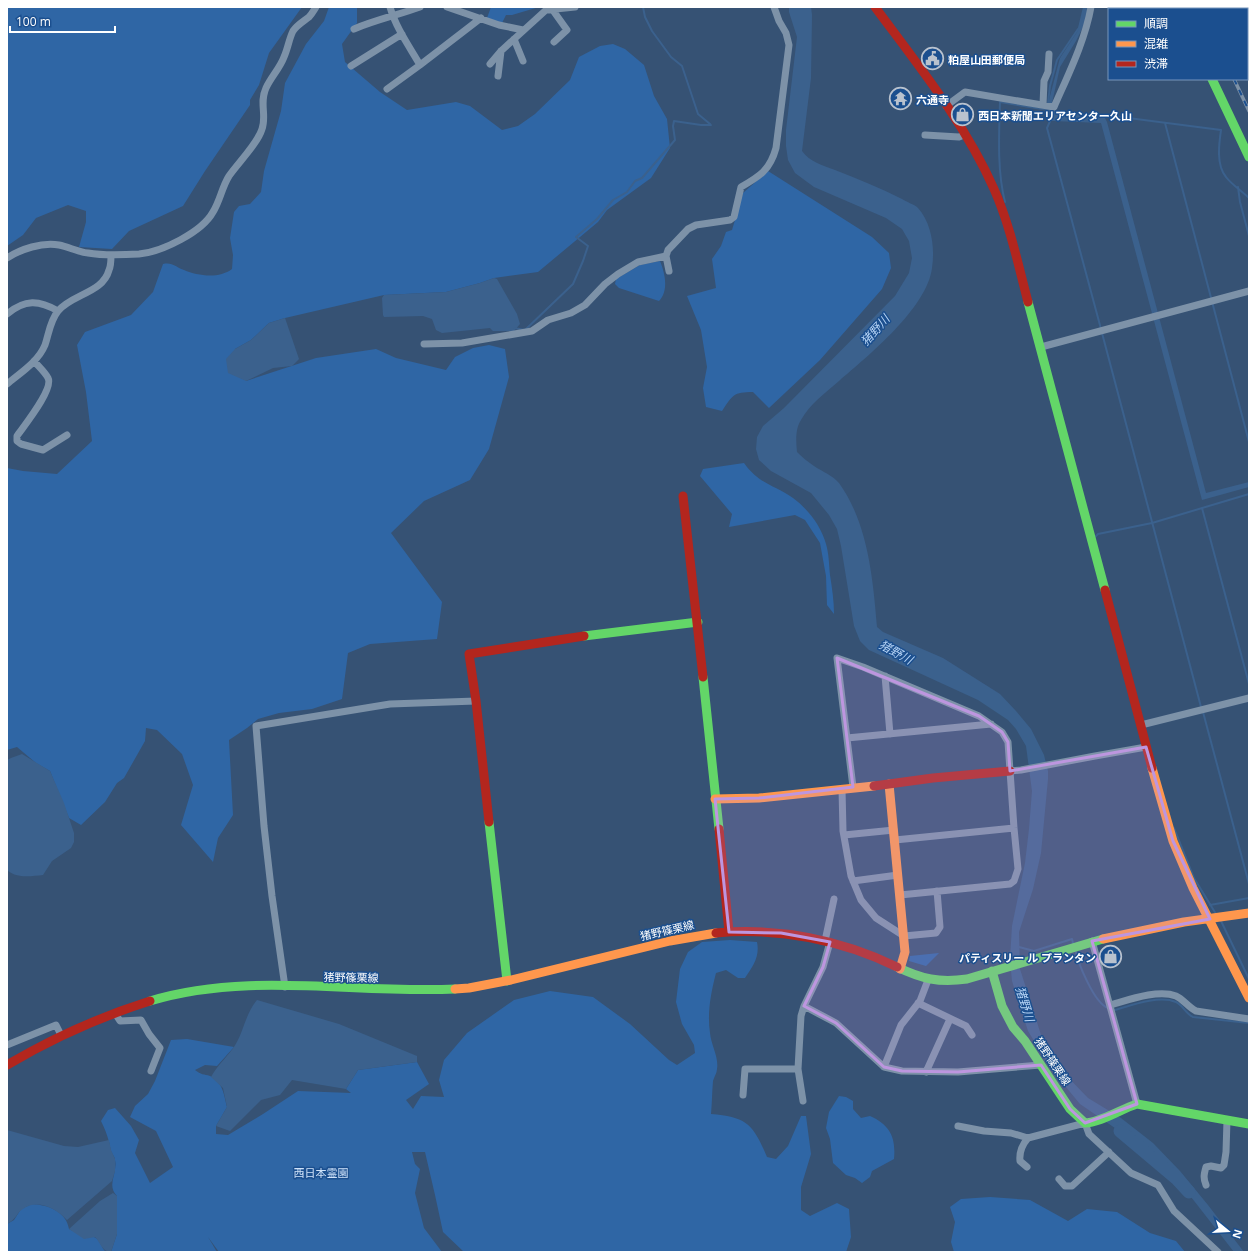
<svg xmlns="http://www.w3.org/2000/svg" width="1256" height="1259" font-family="'Open Sans','Noto Sans JP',sans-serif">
	<rect width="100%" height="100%" fill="#365274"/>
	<path fill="#2f66a5" d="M7,7H302L269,53L259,85L250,100V105L205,171L183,206L129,231L112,249L79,247L86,222V211L68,205L36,218L23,235L7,246Z
		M329,7H357V23L342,44L345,62L380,92L407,110L456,102L470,106L502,130L518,126L535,114L570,80L579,57L600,46L613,44L625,49L644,65L654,96L667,119L670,148L651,178L607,210L598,222L538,272L494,278L480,283L446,292L384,295L285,318L269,323L251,340L235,349L246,381L316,358L376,349L396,358L446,370L455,357L473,348L489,345L505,349L509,377L489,449L470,480L424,501L391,533L442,602L437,639L370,644L348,653L342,699L312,709L279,713L258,719L247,728L229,740L233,815L218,838L213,862L181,825L193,785L182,754L157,730L146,728L145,741L124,778L117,783L105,802L81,825L69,818L50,771L36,763L17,747L7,750V468L23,471L57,474L92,441L86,392L77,345L85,332L131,315L153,292L163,264C173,262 175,267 184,270C198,276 219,279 232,269L233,255L230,238L234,212L239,206L250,204L261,192L264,171L281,111L285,83L306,44L324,21Z
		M491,7H539L512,15H506L501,25L487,18Z
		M768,171L872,237L889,253L891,268L882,289L820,360L769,408L753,392C733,392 733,395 722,411L706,407L703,388L707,367L701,330L687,296L716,288L712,259L721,246L726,232L732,230L743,193Z
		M660,261C665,273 669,291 659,301L619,288L615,284L616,279L640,265Z
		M744,463C760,485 773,484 793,498C808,509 821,526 826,544C829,554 829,565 830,575C832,588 834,601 834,614L827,605L826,576L820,543L805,520L795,515L729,527L732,514L700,476L703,469Z
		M730,940L757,942C760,957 753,966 745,978H738L726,970L716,973C711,992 707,1013 710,1033C711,1045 719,1057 717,1069C717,1073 714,1077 713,1081C712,1092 712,1103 711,1114C747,1117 753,1124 767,1157L776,1159L788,1146L801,1116H806L811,1154L801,1187V1210L810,1216L837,1203L849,1209L851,1237L846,1252H464L443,1232L435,1195L425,1152H412L415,1164L420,1169L415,1193L424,1228L442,1252H219L208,1237L217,1252H111L117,1234V1196C106,1185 118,1173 115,1160C115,1157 112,1154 111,1151C110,1148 110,1145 109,1142C107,1134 104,1127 101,1121L108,1110L115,1108L131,1126L139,1140L135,1153L150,1183L173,1167L156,1131L130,1117L135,1106L148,1094L155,1081L171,1040L187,1039L234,1047L217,1066L205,1065L195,1070C201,1075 204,1074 210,1076C223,1082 224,1095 227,1107L216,1126V1134L228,1135L263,1114L298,1091L351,1093L346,1089L358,1070L417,1062L429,1084L406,1100L413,1109L421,1096L444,1097L439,1080L444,1060L467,1033L514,1000L550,991L593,997L630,1024L669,1060L677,1065L695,1053L694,1045L682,1024L676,1002L680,969L688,952L702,942Z
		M939,953L926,966L909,961L910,956Z
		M839,1096L846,1097L853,1101V1109L861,1118L870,1116C890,1125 896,1137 894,1159L872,1171L870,1177L862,1183L855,1178L846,1175L833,1163L830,1139L826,1128L829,1112Z
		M990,1197L1030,1200L1068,1221L1087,1209L1117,1212L1150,1233L1176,1241L1185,1252H954L951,1242L955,1222L950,1207L961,1199Z
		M32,1204C48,1205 66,1211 69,1229C77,1234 86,1233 94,1237C101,1240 101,1248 106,1252H8L7,1224L14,1220L21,1209Z"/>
	<path fill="#3b618d" d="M789,7H811L812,15L811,78L802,151C810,162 822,165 835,170C858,179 880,188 902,199C906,202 914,204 918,208C932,224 935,248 932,268C927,308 868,356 839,381C825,393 810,404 801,420C795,429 796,442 797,452C802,457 808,462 814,466C823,472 832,475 839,483C868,523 873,579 877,627L883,632L943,658L1000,694L1016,711L1031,729L1044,755L1048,771V779L1041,853L1033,889L1019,932L1020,969L1042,1038L1060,1069L1088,1098L1121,1118L1153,1143L1180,1171L1208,1205L1244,1252H1234L1177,1179L1128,1137L1080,1104L1051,1069L1028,1031L1012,981L1010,959L1012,926L1025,863L1029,829L1032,791L1026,746L1016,729L1008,720L978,700L869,650L860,641L854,626L841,546L837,529L829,515L811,493L771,471L759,460L756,449L757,437L763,426L784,408L895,296L909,273L912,258L909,241L902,229L886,218L814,187L795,173L788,160L786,146V130L797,37L789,12Z
		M1083,7H1089L1084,25L1076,41L1060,67L1052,103L1053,108L1057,111L1105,118L1107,122L1206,493L1249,482V487L1202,500L1101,123L1053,121L1046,119L1045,115L1060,58L1077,32Z
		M494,278L497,279L517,314L520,324L514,331H493L490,328L442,333L436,330L432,319L423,316L384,317L383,315L382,298L384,295L446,292L480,283Z
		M285,318L299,359L292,366L273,368L246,381L228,373L226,359L235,349L251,340L269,323Z
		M22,754L50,771L64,803L74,833V842L71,848L52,861L43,875C31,876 17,879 7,870V760L11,758Z
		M257,1000L339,1024L417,1056V1062L358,1070L346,1089L292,1080L280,1095L261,1100L230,1131L216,1126L227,1107L223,1088L211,1077C217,1066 226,1058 234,1047C244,1032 245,1014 257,1000Z
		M7,1130L64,1146L78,1147L109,1140L111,1150L115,1159V1171L112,1181L67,1220C57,1209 37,1198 23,1209C16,1213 17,1219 7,1224Z
		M113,1193L117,1196V1234L111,1252C102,1252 101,1243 95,1237L84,1239L69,1229L100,1201Z"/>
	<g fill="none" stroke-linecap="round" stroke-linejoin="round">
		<path stroke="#3b618d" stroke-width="2" d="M643,7L645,17L652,31L671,57L682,66L698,114L710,124
			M1048,103L1050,86L1057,60L1078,29
			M1113,116L1221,130C1219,144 1216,165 1226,177C1232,185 1242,191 1249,198
			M1051,119L1047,128L1101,329
			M1165,123L1249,442
			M1238,187L1240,202L1249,236
			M1005,202C997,171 999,134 1000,102L1048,110
			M514,328L525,330L573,284L583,261L588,246L576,237L597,219L613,200L627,192L635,181L642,178L675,140L673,126L674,121L701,125H711
			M1102,333L1201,707
			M1202,508L1249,684
			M1095,537L1098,534L1152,523L1249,494
			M1203,712L1249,884
			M1174,828L1194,878L1216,914
			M1210,905L1249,898
			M1221,921L1249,979
			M1019,947L1034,951L1072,939L1073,943
			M1075,949C1078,963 1094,1003 1108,1008
			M1112,1009L1115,1010C1132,1005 1159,995 1176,1002C1183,1005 1185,1013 1193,1017L1249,1023"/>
		<path stroke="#3b618d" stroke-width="13" d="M1120,1131L1177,1179L1189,1192"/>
		<path stroke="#546c89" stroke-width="7" stroke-dasharray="7 3.5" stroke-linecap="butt" d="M1193,9L1198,7"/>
		<path stroke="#7d92a8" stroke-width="7" d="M390,7C396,28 409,46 420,65L481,18
			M447,7L499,25L523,30
			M552,9L567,30L554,42
			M354,29C375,20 398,15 420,7
			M514,39L523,61
			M490,64L501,51L546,10L575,7
			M351,66L402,34
			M498,76L501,51
			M387,89L420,65
			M1043,105L1044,81L1048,72L1049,54
			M946,106L965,92L1054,107C1068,75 1085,41 1091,7
			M925,135L959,137L964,135
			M7,258C21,249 42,242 59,245C69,247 78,252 88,253C105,256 122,255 139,254C162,252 202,232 213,212C220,201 222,187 229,176C238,163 258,143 262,129C267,115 259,103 266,88C271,77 280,68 284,57C288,48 289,39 293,31C297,25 304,21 309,17C312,14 314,10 316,7
			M669,271L666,256L668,250L688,229L696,225L730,220L734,217L741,187C760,176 770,170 776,148L789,45L786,33L779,21L774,7
			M7,314C25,299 39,300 58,311
			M424,344L462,343L532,331L548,320L571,313L585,305L605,284L618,274L638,262L666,256
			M1041,347L1249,291
			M34,361C38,366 45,372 48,378C54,389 24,426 17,436V441L21,444L43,450L67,435
			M7,384C20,373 38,362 45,345C49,333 50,321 58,311C72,294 103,293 109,270C111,266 111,260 111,255
			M885,676L890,734
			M1141,725L1249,698
			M847,738L991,724
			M1010,771L1021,770L1095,756L1146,747
			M853,787L837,658L863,667L979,716L1002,732L1008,742L1014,828L1018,869L1014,881L1010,884L900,895
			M842,789L843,831L851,876L861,900L876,918L904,936L936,933L940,927L937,891
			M844,835L894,830
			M895,840L1014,828
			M853,881L898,875
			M825,941L834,899
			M1092,941L1137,1104
			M830,942L823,967L804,1006L836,1023L884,1067L902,1071L958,1072L1041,1065
			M285,987L272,896L264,826L256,726L390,704L476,701
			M918,1003L966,1026L972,1035
			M1110,1005C1128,1000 1158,989 1176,996C1183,999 1188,1007 1196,1011L1249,1019
			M115,1013L120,1021L141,1020L149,1034L160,1048L151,1071
			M7,1045L56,1025L61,1035
			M884,1067L901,1025L920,1001L928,980
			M926,1072L950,1019
			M743,1095L745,1069H798
			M803,1101L798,1069L801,1016L804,1006
			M958,1126L984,1131L1011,1133L1028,1138L1085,1123L1089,1134L1131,1173L1158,1185L1174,1211L1218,1252
			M1027,1167L1020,1161C1019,1152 1022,1145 1028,1138
			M1059,1179L1065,1186H1072L1109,1152
			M1206,1185C1203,1178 1204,1174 1206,1167L1211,1166L1221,1168L1224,1165L1226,1152L1227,1120"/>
		<path stroke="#63d668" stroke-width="9" d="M1212,79L1249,157
			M1028,302L1105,590
			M584,636L698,622
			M703,677L719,829
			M489,822L507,981
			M897,967C922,979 939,983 967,979L1103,939
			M992,971L1002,1006L1013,1027L1025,1041L1070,1109L1085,1123C1100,1123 1121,1109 1137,1104L1249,1124
			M150,1001C249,971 354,994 455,989"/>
		<path stroke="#ff974d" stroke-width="9" d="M1178,7L1179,9
			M1152,768L1173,841L1193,888L1249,998
			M889,784L905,952L900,969
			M715,799L759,798L874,786
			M1103,939L1184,922L1249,913
			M455,989L469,988L511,980L670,941L716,933"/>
		<path stroke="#b3261e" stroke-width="9" d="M875,7C918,65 965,123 994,189C1010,225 1018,264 1028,302
			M683,496L703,677
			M1105,590L1152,768
			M874,786L933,778L1010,771
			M489,822L476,701L469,654L584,636
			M719,829L729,932
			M716,933C778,927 842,940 897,967
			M7,1065C53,1038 99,1017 150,1001"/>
		<defs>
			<path id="rail" d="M1200,7L1201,9
				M1234,79L1249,111"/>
		</defs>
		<use href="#rail" stroke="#7e92a7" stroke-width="3.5"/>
		<use href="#rail" stroke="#1b4f8f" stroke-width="2" stroke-dasharray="6" stroke-linecap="butt"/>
	</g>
	<path fill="#bd96df" fill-opacity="0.2" stroke="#bd96df" stroke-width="3" stroke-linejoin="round" d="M837,658L979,716L1002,732L1008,742L1010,771L1146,747L1173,841L1210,919L1092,941L1137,1104L1085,1123L1070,1109L1041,1065L958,1072L902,1071L884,1067L836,1023L804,1006L823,967L830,942L781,933L729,932L715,799L759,798L853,787Z"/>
	<defs>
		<symbol id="civic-ring" viewBox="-11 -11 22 22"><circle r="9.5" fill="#1b4f8f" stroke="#b9c2ce" stroke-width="1.5"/><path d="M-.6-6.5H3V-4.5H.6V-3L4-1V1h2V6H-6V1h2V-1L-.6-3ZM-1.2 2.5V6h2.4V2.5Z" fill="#b9c2ce"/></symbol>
		<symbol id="temple-ring" viewBox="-11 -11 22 22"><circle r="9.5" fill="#1b4f8f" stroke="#b9c2ce" stroke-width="1.5"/><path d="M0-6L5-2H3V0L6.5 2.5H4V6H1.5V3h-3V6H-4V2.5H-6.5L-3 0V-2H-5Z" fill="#b9c2ce"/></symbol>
		<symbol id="shop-ring" viewBox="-11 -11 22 22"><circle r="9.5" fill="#1b4f8f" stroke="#b9c2ce" stroke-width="1.5"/><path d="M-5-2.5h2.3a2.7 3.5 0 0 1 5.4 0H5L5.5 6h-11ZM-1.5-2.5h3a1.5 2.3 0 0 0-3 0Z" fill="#b9c2ce"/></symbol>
	</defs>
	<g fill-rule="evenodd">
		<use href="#civic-ring" x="920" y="46" width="25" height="25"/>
		<use href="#temple-ring" x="888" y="86" width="25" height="25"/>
		<use href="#shop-ring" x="950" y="102" width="25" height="25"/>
		<use href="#shop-ring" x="1098" y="944" width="25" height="25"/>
	</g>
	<g text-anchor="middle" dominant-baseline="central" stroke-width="3" stroke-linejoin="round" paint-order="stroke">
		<g font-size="11" font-weight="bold" fill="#fff" stroke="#1b4f8f" text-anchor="start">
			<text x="948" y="59">粕屋山田郵便局</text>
			<text x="916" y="99">六通寺</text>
			<text x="978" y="115">西日本新聞エリアセンター久山</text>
			<text x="1096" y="957" text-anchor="end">パティスリー ル プランタン</text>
		</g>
		<g font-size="11" fill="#fff" stroke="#1b4f8f">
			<text transform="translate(667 930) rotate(-13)">猪野篠栗線</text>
			<text transform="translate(351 977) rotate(1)">猪野篠栗線</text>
			<text transform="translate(1053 1061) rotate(56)">猪野篠栗線</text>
		</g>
		<g font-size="11" fill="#cfe3fa" stroke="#1b4f8f">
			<text x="321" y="1172">西日本霊園</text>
		</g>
		<g font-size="12" font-style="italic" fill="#b5d3f5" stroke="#1b4f8f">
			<text transform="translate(875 330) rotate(-48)">猪野川</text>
			<text transform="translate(896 652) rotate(29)">猪野川</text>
			<text transform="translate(1025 1004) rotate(73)">猪野川</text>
		</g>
	</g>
	<rect width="1256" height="1259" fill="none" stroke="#ffffff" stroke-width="16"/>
	<rect x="1108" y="8" width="140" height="72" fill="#1b4f8f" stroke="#7695bc"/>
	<rect x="1116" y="21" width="20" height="6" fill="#63d668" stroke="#7695bc"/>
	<text x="1144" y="28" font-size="12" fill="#ffffff">順調</text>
	<rect x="1116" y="41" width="20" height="6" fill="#ff974d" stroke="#7695bc"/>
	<text x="1144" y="48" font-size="12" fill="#ffffff">混雑</text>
	<rect x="1116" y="61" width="20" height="6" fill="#b3261e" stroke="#7695bc"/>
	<text x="1144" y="68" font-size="12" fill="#ffffff">渋滞</text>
	<g transform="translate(1228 1231) rotate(108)" stroke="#1b4f8f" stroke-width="3" paint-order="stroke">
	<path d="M0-3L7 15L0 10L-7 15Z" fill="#ffffff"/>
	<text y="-6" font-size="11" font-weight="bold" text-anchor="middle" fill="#ffffff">N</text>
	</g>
	<path d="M10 26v6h105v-6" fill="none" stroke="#ffffff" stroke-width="2"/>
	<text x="16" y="26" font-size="12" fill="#ffffff" stroke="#1b4f8f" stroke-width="3" paint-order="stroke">100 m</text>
</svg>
